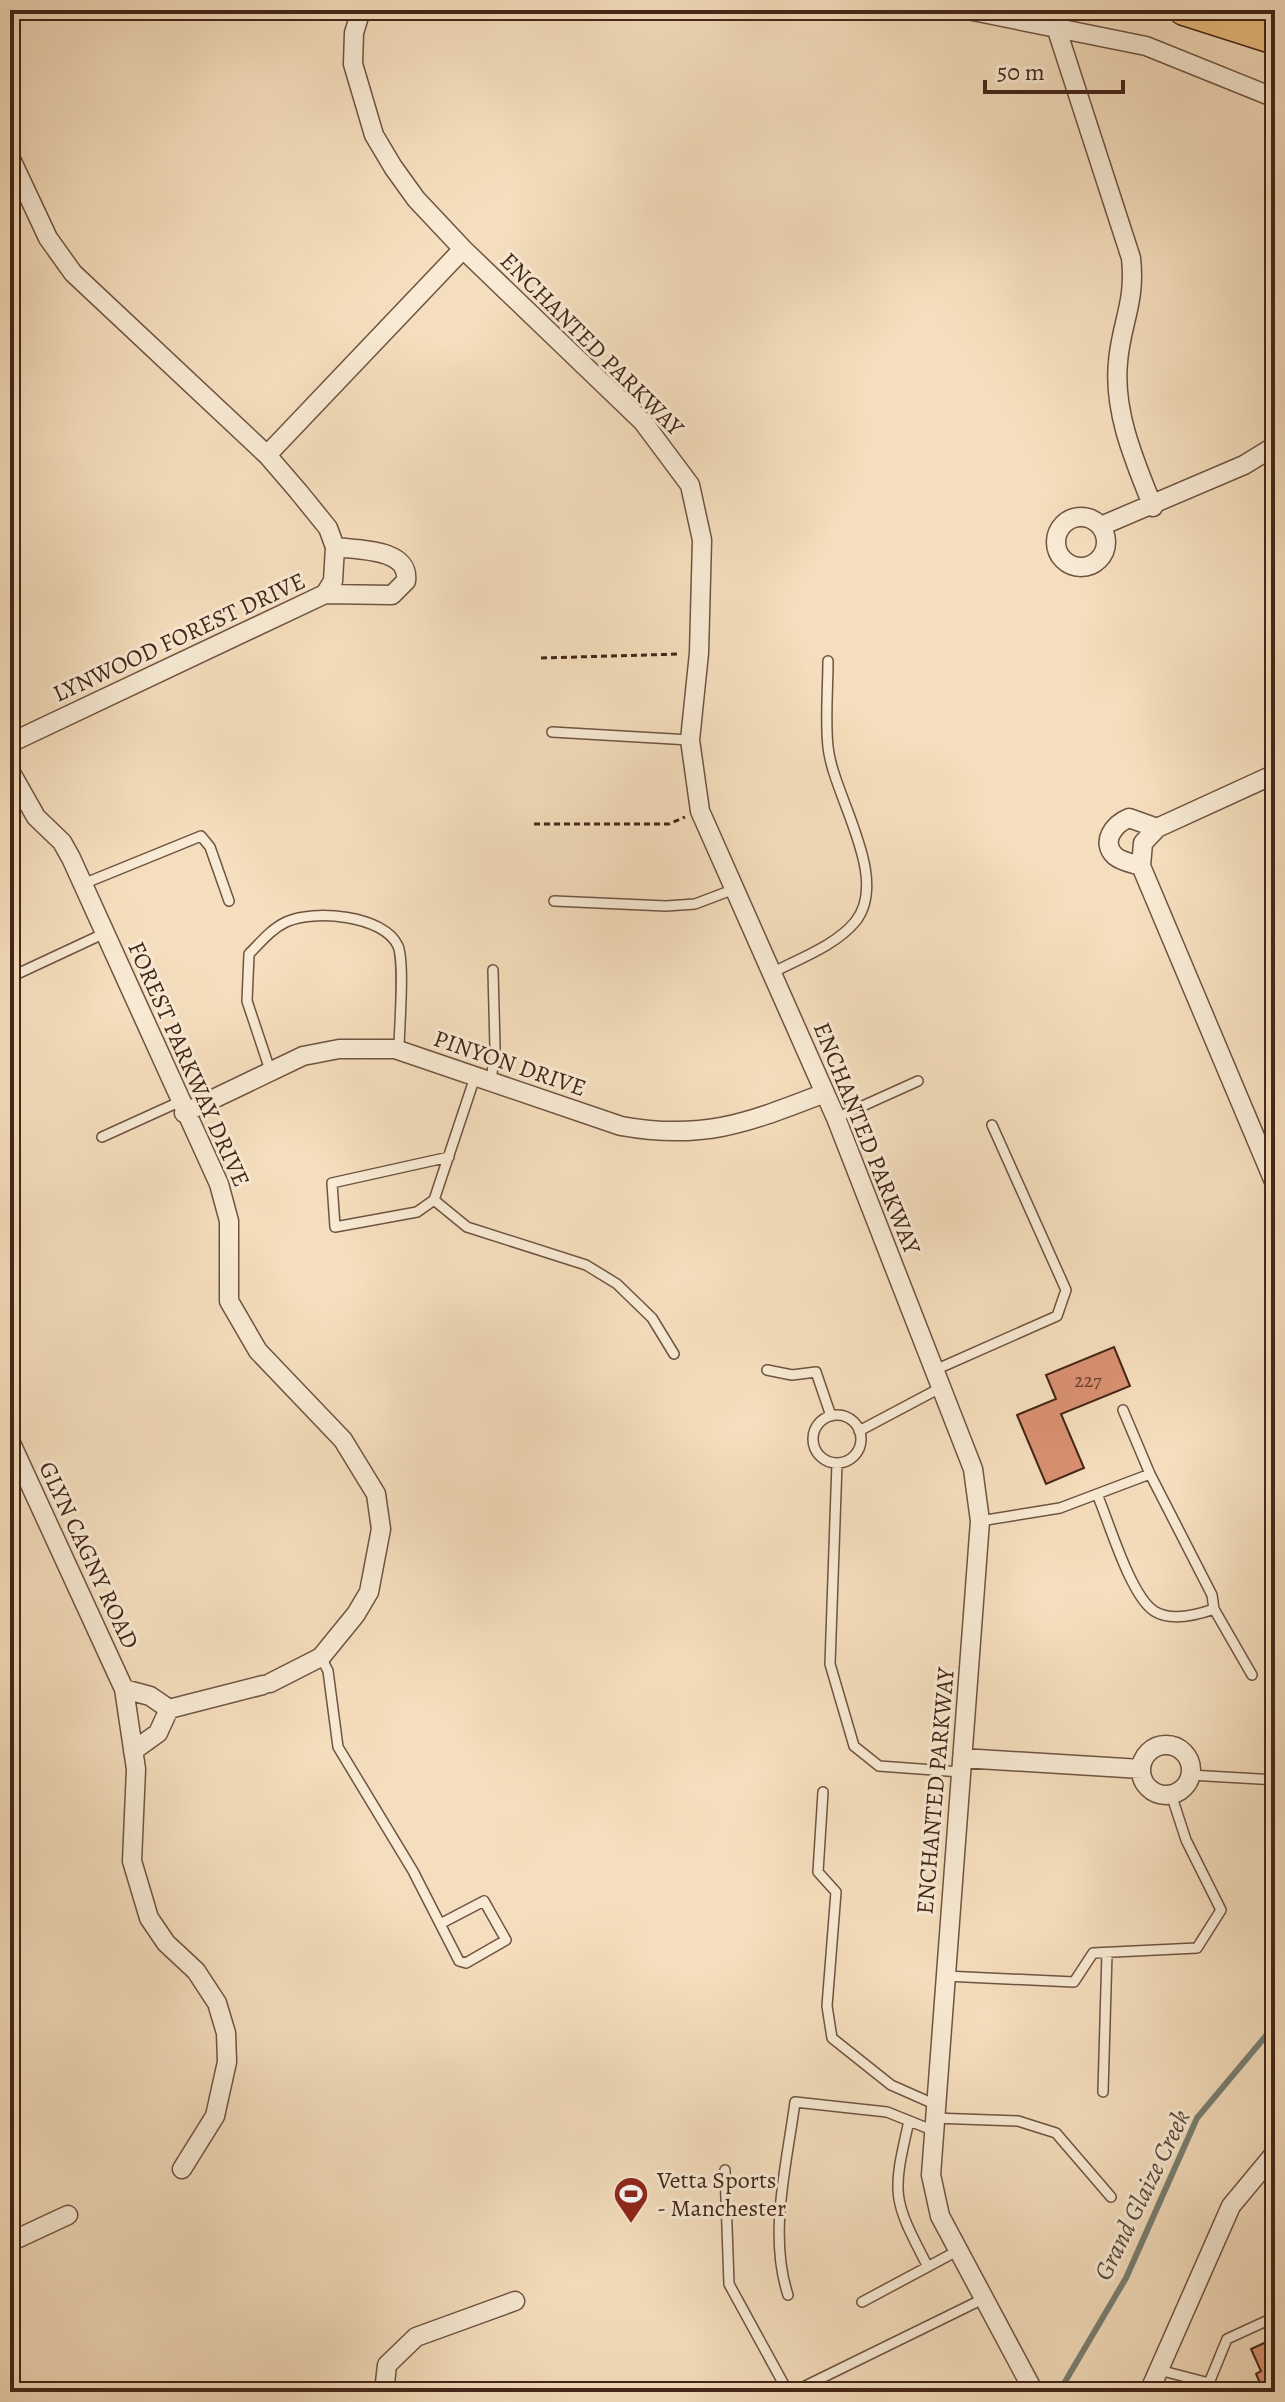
<svg xmlns="http://www.w3.org/2000/svg" width="1285" height="2402" font-family="Alegreya,serif">
	<rect width="100%" height="100%" fill="#f5debd"/>
	<filter id="stains"><feTurbulence type="fractalNoise" baseFrequency=".0025" numOctaves="4"/><feColorMatrix values="0 0 0 0 .2 0 0 0 0 .09 0 0 0 0 .02 0 0 0 .5 -.17"/></filter>
	<radialGradient id="worn" r=".72"><stop offset=".6" stop-color="#630" stop-opacity="0"/><stop offset="1" stop-color="#630" stop-opacity=".3"/></radialGradient>
	<g fill="none" stroke-linecap="round" stroke-linejoin="round">
		<path stroke="#798074" stroke-width="6" d="M1059,2392L1126,2278L1197,2118L1275,2025"/>
	</g>
	<path fill="#da9172" stroke="#442518" stroke-width="2" d="M1114,1347L1130,1386L1061,1414L1084,1468L1046,1484L1017,1415L1056,1399L1046,1375Z
		M1275,2338V2392H1264L1256,2374L1261,2371L1251,2349Z"/>
	<g fill="none" stroke-linecap="round" stroke-linejoin="round">
		<defs>
			<path id="service" d="M552,732L690,740
				M83,884L201,836L210,847L229,901
				M554,901L666,906L695,904L732,890
				M772,973C798,959 835,946 855,922C891,878 833,796 828,747C825,719 828,689 828,661
				M15,975L105,933
				M270,1070L247,1001L249,954C260,943 271,929 286,922C313,909 384,915 398,946C405,964 399,1028 399,1050
				M491,1082L495,1048L493,970
				M836,1118L918,1081
				M102,1137L179,1102
				M449,1157L332,1183L335,1227L417,1212L434,1200L475,1077
				M434,1200L467,1227L586,1265L617,1284L652,1318L674,1354
				M767,1370L792,1375L816,1372L831,1416
				M935,1370L1057,1316L1066,1290L992,1125
				M1123,1410L1150,1474
				M813 1439a24 24 0 1 1 48 0a24 24 0 1 1-48 0Z
				M859,1431L942,1387
				M837,1463L830,1664L854,1746L879,1766L961,1772
				M980,1521L1060,1508L1150,1474L1212,1595L1214,1609C1197,1615 1171,1622 1154,1611C1130,1595 1109,1522 1097,1494
				M1214,1609L1252,1675
				M321,1657L328,1671L338,1747L413,1871L459,1961L466,1963L506,1940L484,1901L440,1924
				M1190,1775L1275,1780
				M823,1792L818,1872L836,1892L827,2006L832,2038L891,2085L934,2104
				M945,1976L1074,1982L1093,1953L1197,1948L1221,1910L1186,1840L1171,1794
				M1103,2092L1107,1953
				M933,2118L1018,2121L1056,2133L1111,2197
				M909,2121C892,2195 892,2198 927,2265
				M725,2170L729,2284L788,2392
				M788,2295C768,2235 787,2163 795,2102L887,2112L932,2130
				M862,2302L959,2250
				M1159,2370L1209,2383L1227,2339L1275,2317
				M793,2392L985,2298"/>
			<path id="minor" d="M361,10L354,33L353,64L374,135L393,167L416,199L463,249L643,422L690,485L702,540L699,653L690,740L700,811L836,1118L973,1469L980,1521L931,2175L940,2216L1034,2392
				M968,10L1146,46L1275,98
				M1056,27L1131,258C1136,303 1121,323 1118,362C1113,412 1135,462 1153,507
				M10,157L48,238L73,273L267,455L298,491L328,528L335,547L333,581L325,594L10,743
				M267,455L463,249
				M1056 542a25 25 0 1 1 50 0a25 25 0 1 1-50 0Z
				M1101,526L1244,465L1275,446
				M325,594L392,595L406,581C410,548 357,550 335,547
				M10,771L36,817L62,842L71,858L219,1184L229,1221V1301L258,1351L343,1440L376,1494L381,1529L369,1592L356,1614L321,1657L270,1683
				M1275,774L1157,828L1143,843L1141,866L1275,1184
				M1141,866C1132,863 1122,862 1115,856C1100,842 1114,824 1129,818L1157,828
				M184,1113L303,1056L339,1049H395L621,1126C705,1141 749,1122 825,1093
				M10,1441L124,1689L136,1769L132,1861L149,1918L166,1943L196,1971L217,2003L226,2033L227,2062L215,2116L182,2169
				M124,1689L150,1696L169,1709L263,1685
				M1141 1770a25 25 0 1 1 50 0a25 25 0 1 1-50 0Z
				M133,1751L158,1733L169,1709
				M962,1758L1141,1769
				M10,2242L68,2215
				M384,2392L387,2365L416,2337L515,2301
				M1149,2392L1231,2206L1275,2153"/>
			<path id="trunk" d="M1184,10L1275,39"/>
		</defs>
		<use href="#service" stroke="#705341" stroke-width="12"/>
		<use href="#minor" stroke="#705341" stroke-width="21"/>
		<use href="#trunk" stroke="#442518" stroke-width="33"/>
		<path stroke="#442518" stroke-width="3" stroke-dasharray="6 4" stroke-linecap="butt" d="M541,658L681,654
			M534,824H669L685,817"/>
		<use href="#service" stroke="#f8ead4" stroke-width="9"/>
		<use href="#minor" stroke="#f8ead4" stroke-width="18"/>
		<use href="#trunk" stroke="#eabf7e" stroke-width="30"/>
	</g>
	<defs>
		<symbol id="stadium-pin" viewBox="-11 -11 22 30"><path d="M0 17L-7.5 6A9.5 9.5 0 1 1 7.5 6Z" fill="#8f2418" stroke="#f8ead4"/><path d="M0-5a6.5 5 0 1 0 0 10a6.5 5 0 1 0 0-10ZM-3.5-1.8h7v3.6h-7Z" fill="#fff"/></symbol>
	</defs>
	<g fill-rule="evenodd">
		<use href="#stadium-pin" x="611" y="2174" width="40" height="54"/>
	</g>
	<g text-anchor="middle" dominant-baseline="central" stroke-width="6" stroke-linejoin="round" paint-order="stroke">
		<g font-size="20" fill="#6a402e">
			<text x="1088" y="1380">227</text>
		</g>
		<g font-size="24" fill="#442518" stroke="#f8ead4">
			<text transform="translate(592 344) rotate(45)">ENCHANTED PARKWAY</text>
			<text transform="translate(179 637) rotate(-25)">LYNWOOD FOREST DRIVE</text>
			<text transform="translate(510 1063) rotate(19)">PINYON DRIVE</text>
			<text transform="translate(189 1064) rotate(66)">FOREST PARKWAY DRIVE</text>
			<text transform="translate(867 1138) rotate(68)">ENCHANTED PARKWAY</text>
			<text transform="translate(89 1555) rotate(65)">GLYN CAGNY ROAD</text>
			<text transform="translate(935 1791) rotate(-85)">ENCHANTED PARKWAY</text>
		</g>
		<g font-size="24" fill="#442518" stroke="#f8ead4" text-anchor="start">
			<text x="657" y="2180">Vetta Sports<tspan x="657" dy="28">- Manchester</tspan></text>
		</g>
		<g font-size="26" font-style="italic" fill="#5a4b3e" stroke="#f8ead4">
			<text transform="translate(1142 2195) rotate(-64)">Grand Glaize Creek</text>
		</g>
	</g>
	<rect width="1285" height="2402" fill="none" stroke="#f5debd" stroke-width="40"/>
	<rect x="12" y="12" width="1261" height="2378" fill="none" stroke="#442518" stroke-width="4"/>
	<rect x="20" y="20" width="1245" height="2362" fill="none" stroke="#442518" stroke-width="2"/>
	<path d="M985 80v12h138v-12" fill="none" stroke="#442518" stroke-width="4"/>
	<text x="997" y="80" font-size="24" fill="#442518" stroke="#f8ead4" stroke-width="6" paint-order="stroke">50 m</text>
	<rect width="100%" height="100%" filter="url(#stains)"/>
	<rect width="100%" height="100%" fill="url(#worn)"/>
</svg>
